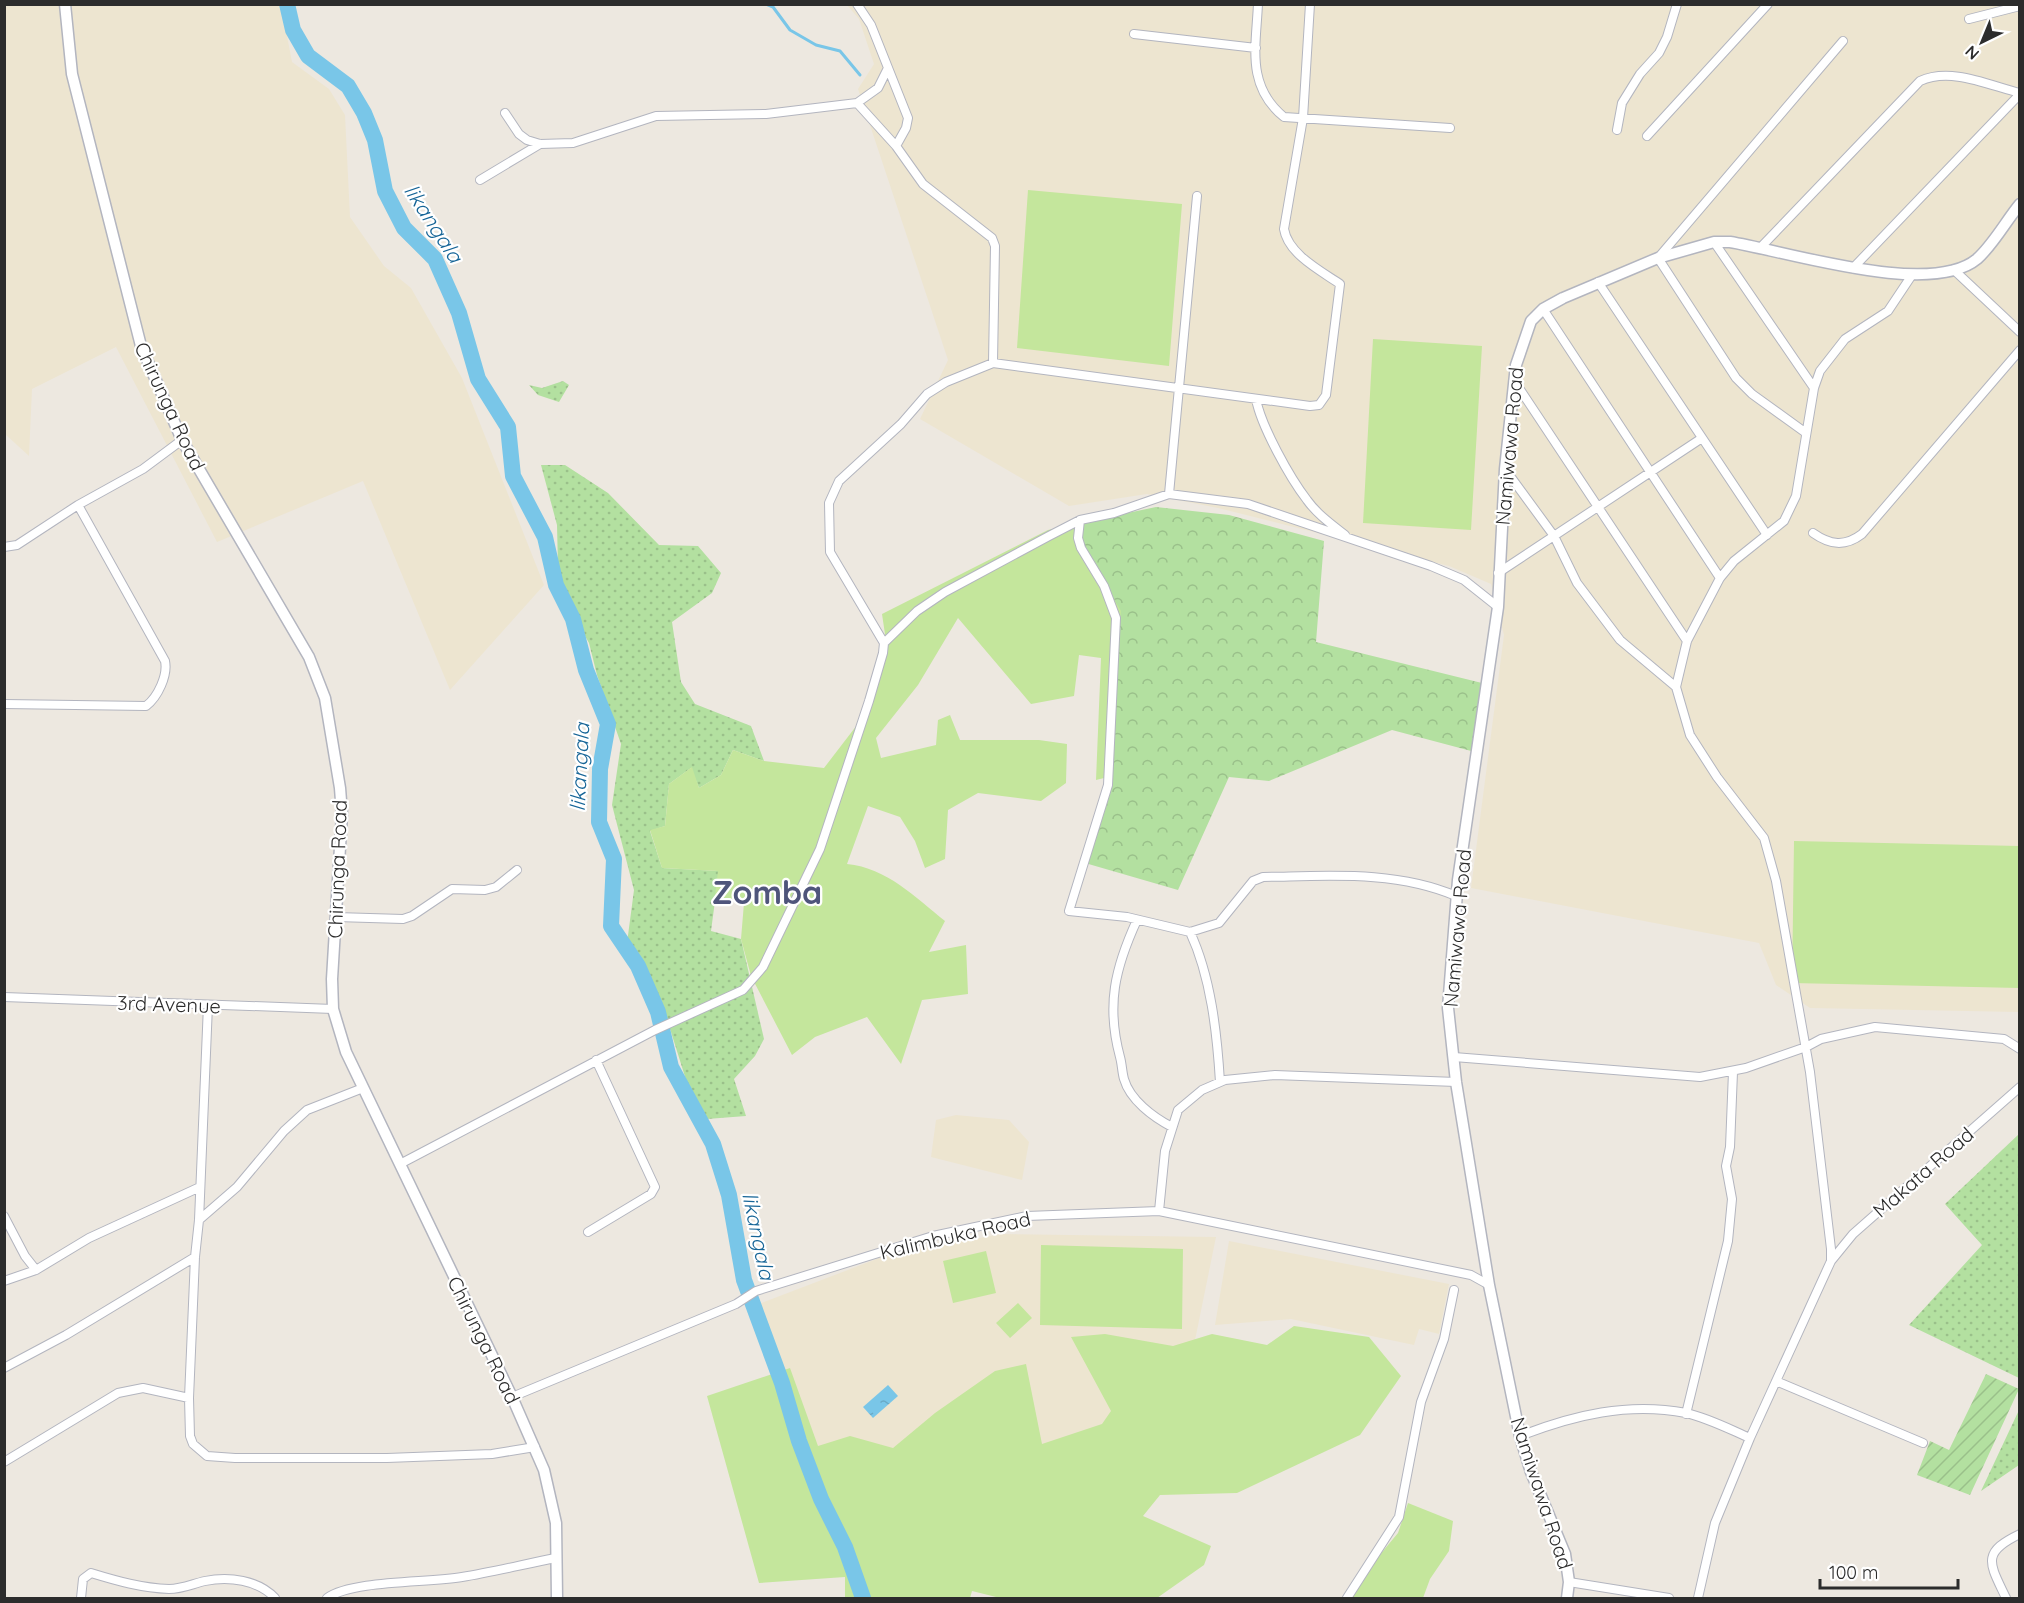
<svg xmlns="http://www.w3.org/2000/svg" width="2024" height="1603" font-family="Quicksand,sans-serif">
	<defs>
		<pattern id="grass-dots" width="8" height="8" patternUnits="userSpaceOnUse" patternTransform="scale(1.5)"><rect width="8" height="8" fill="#b3e0a0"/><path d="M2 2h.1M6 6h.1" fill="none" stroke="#9ac08a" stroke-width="1.8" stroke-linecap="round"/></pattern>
		<pattern id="forest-crowns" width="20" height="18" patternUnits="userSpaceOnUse" patternTransform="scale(1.5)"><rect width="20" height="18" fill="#b3e0a0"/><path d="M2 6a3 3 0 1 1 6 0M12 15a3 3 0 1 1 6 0" fill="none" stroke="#9ac08a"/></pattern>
		<pattern id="garden-furrows" width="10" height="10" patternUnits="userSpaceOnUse" patternTransform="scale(1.5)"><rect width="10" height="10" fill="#b3e0a0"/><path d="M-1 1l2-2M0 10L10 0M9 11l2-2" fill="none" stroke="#9ac08a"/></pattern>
		<pattern id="water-ripples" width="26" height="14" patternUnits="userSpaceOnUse" patternTransform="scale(1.5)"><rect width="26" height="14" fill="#79c6e8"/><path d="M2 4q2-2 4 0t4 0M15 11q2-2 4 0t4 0" fill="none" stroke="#69aac7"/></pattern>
	</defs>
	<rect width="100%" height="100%" fill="#ede8e0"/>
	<path fill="#ede5d0" d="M5,5H281L292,62L329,89L345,115L350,217L384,266L411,288L462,378L544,585L450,690L363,481L217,542L116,347L32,389L29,456L5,434Z
		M847,5H2019V1012L1810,1008L1776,985L1759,943L1471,888L1504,635L1491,584L1449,566L1218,508L1147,494L1069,506L920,419L948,360L858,89L874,64L859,19Z
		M956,1115L1009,1120L1029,1142L1022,1180L931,1157L936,1120Z
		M1001,1234L1216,1237L1180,1414L837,1520L759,1304L887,1255Z
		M1229,1241L1449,1284L1439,1334L1419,1329L1414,1345L1291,1319L1215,1325Z"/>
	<path fill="url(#grass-dots)" d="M563,381L569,385L559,402L538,395L529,385L542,388Z
		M541,465H565L608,493L659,545L698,546L721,573L712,593L672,622L681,682L695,704L751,726L764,761L733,750L721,775L699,788L691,768L669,784L665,826L650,831L662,868L719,871L711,931L741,939L764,1039L755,1056L734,1079L746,1116L707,1119L692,1099L661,1000L627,943L634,890L612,805L621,744L597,675L589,643L569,608L558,567L557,525Z
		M2019,1134V1378L1909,1325L1982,1245L1945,1204Z
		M2019,1410V1465L1981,1491Z"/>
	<path fill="url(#forest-crowns)" d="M1156,507L1229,515L1324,541L1316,642L1486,684L1475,752L1392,730L1269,781L1229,777L1178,890L1085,863L1112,776L1114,707L1080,523Z"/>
	<path fill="url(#garden-furrows)" d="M1986,1374L2019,1389L1970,1495L1917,1475L1930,1441L1949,1450Z"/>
	<path fill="#c4e69c" d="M1028,190L1182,204L1169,366L1017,348Z
		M1373,339L1482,346L1471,530L1363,523Z
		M1080,523L1085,550L1121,611L1114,707L1112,776L1096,780L1101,658L1079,655L1074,696L1031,704L958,618L918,685L876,738L881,758L936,745L938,720L950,715L960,740H1039L1067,744L1066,783L1041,801L978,793L948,810L945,859L925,868L915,841L900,817L868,806L847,864C887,868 915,897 945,921L929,952L966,945L968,994L922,1000L901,1064L867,1017L815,1037L792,1055L751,976L741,939L744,903L715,896L718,871L662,868L650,830L665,826L669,784L692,767L699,788L721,775L733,750L764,761L824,768L857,725L886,641L882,614L1048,530Z
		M1794,841L2019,846V988L1792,983Z
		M1041,1245L1183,1249L1182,1329L1040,1325Z
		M986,1251L996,1293L953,1303L943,1261Z
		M1018,1303L1032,1318L1010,1338L996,1323Z
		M1294,1326L1369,1337L1401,1376L1360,1435L1237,1493L1160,1495L1143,1516L1211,1546L1204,1565L1157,1598H1000L972,1591L970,1598H845V1577L759,1583L707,1396L790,1368L818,1446L850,1436L893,1448L935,1413L995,1371L1026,1364L1042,1444L1102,1424L1111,1411L1071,1337L1105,1334L1173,1346L1212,1334L1267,1345Z
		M1408,1503L1453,1521L1449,1551L1430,1579L1423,1598H1344L1398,1533Z"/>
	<path fill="url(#water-ripples)" d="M888,1385L898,1396L873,1418L863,1407Z"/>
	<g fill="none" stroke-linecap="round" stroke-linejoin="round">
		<path stroke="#79c6e8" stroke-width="3" d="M766,4L773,7L790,30L816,45L840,51L860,75"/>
		<path stroke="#79c6e8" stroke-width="16" d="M287,4L293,30L308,56L348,86L364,113L375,140L385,191L404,228L435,259L459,313L478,379L508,427L513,476L545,537L556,585L573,619L586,670L608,724L600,769L599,822L614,859L611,926L638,966L658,1012L671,1067L713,1144L729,1195L744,1280L782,1383L799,1441L821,1499L845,1547L863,1598"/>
		<defs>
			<path id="minor" d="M857,4L871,25L908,118L906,128L896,146
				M1258,4C1256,47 1246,86 1284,117L1450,128
				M1969,19L2020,6
				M1134,34L1256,48
				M857,103L896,146L923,184L992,238L995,246L993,363L1310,406L1319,405L1326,395L1340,284C1321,271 1288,254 1284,229L1303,118L1310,4
				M505,113L519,134L527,140L540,144L573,143L656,116L766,114L857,103L878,88L888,68
				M1617,130L1622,103L1640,74L1659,53L1667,37L1677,4
				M1647,136L1768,4
				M480,180L540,144
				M1714,242L1814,388
				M1761,247L1920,81C1951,67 1988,85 2020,93
				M1853,268L2020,94
				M1954,270L2020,332
				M1598,282L1767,535
				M1543,309L1720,578
				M1515,382L1687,641
				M1256,399C1261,426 1290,478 1307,500C1317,514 1331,524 1345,535
				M1806,433L1752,394L1736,378L1658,258L1843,41
				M1505,469L1554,536L1577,583L1620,640L1676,687
				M1169,494L1197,196
				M1080,520L1078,538L1081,548L1104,586L1116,618L1108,785L1069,911L1127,917L1190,932L1219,923L1253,881L1263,877C1328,876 1395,870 1456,896
				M1813,533C1830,545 1845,547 1862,534L2020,350
				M4,547L17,545L78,505L143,469L182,440
				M1498,573L1702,438
				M884,643L830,552L829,503L839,481L901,424L927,394L946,382L993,363
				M4,704L146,706C158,697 168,675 165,661L78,505
				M336,917L403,919L412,916L452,889L485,890L496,887L517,870
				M1137,920C1115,968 1106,1005 1120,1057C1122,1064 1122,1072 1124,1079C1130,1100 1153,1117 1172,1127
				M1190,932C1211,977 1217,1033 1220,1082
				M4,997L333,1009
				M208,1005L199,1220L195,1257L189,1398L190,1436L193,1444L207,1456L235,1458H387L492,1454L535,1447
				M1454,1057L1700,1077L1746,1068L1806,1047L1821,1039L1875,1027L2004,1039L2020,1049
				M400,1164L655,1030L743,990L763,967L820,849L869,701L883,653L884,643L917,611L945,592L1049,536L1080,520L1114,513L1169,494L1248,504L1431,566L1464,580L1498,607
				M1159,1211L1165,1151L1178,1110L1202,1090L1225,1080L1275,1075L1456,1082
				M4,1216L25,1256L36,1270
				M199,1220L237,1187L284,1131L307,1110L363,1088
				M588,1232L651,1194L655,1187L596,1060
				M1831,1261L1853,1234L2020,1087
				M4,1281L36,1270L89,1238L200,1187
				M4,1368L66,1335L195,1257
				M1776,1381L1923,1443
				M512,1397L736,1304L756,1291L933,1236L1027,1216L1159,1211L1471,1275L1489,1285
				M1686,1414L1728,1241L1732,1199L1726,1166L1730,1147L1733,1072
				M1520,1436C1574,1415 1628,1402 1686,1413C1708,1418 1729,1429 1750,1438
				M4,1462L118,1393L143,1388L189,1398
				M1569,1582L1669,1598
				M81,1598L83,1579L91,1573C117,1581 142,1588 169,1589C182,1589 192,1584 205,1581C229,1576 258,1580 275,1598
				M327,1598C353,1580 427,1583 462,1577C493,1572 525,1564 556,1558
				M1347,1598L1399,1517L1421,1402L1444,1339L1454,1290
				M1698,1598L1715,1523L1750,1438L1831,1261V1249L1810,1072L1776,881L1764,838L1717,777L1690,735L1676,687L1687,641L1720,578L1734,561L1784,521L1796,496L1814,388L1820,371L1845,339L1888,311L1912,275
				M2006,1598C1990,1564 1980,1553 2020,1534"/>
			<path id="tertiary" d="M65,4L72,74L141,346L182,440L309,657L325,698L340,788L342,814L332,979L333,1009L346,1052L512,1397L544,1470L556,1523L557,1598
				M1567,1598L1569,1582L1565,1554L1531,1472L1520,1436L1489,1285L1456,1082L1448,1008L1458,880L1498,607L1505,469L1516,365L1531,321L1543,309L1563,298L1658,258L1714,242H1730C1786,251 1930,298 1977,259C1993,245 2006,221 2020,204"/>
		</defs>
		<use href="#minor" stroke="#b3b5bf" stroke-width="10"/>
		<use href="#tertiary" stroke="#b3b5bf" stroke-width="13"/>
		<use href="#minor" stroke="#fff" stroke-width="8"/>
		<use href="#tertiary" stroke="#fff" stroke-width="10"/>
	</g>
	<g text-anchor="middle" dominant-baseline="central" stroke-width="4.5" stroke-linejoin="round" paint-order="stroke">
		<g font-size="20" fill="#2c2c2c" stroke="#fff">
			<text transform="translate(170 406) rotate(65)">Chirunga Road</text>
			<text transform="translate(1509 446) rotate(-85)">Namiwawa Road</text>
			<text transform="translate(337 869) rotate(-88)">Chirunga Road</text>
			<text transform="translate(1457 928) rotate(-85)">Namiwawa Road</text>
			<text transform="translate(169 1004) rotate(2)">3rd Avenue</text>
			<text transform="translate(1923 1172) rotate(-41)">Makata Road</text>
			<text transform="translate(955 1235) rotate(-13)">Kalimbuka Road</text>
			<text transform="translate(484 1340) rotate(64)">Chirunga Road</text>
			<text transform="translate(1542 1493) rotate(72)">Namiwawa Road</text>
		</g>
		<g font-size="21" font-style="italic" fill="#166597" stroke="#fff">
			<text transform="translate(434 223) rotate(57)">likangala</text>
			<text transform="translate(579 767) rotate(-87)">likangala</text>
			<text transform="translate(759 1236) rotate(78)">likangala</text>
		</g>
		<g font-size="32" font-weight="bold" fill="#4f557b" stroke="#fff">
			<text x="767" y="892">Zomba</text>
		</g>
	</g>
	<rect width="2024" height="1603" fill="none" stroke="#2c2c2c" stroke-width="12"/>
	<g transform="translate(1982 42) rotate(223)" stroke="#ffffff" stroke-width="4.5" paint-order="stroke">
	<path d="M0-4.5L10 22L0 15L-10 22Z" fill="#2c2c2c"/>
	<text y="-9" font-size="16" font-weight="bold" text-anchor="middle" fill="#2c2c2c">N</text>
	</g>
	<path d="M1820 1579v9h138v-9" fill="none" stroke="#2c2c2c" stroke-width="3"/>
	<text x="1829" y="1579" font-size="18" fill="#2c2c2c" stroke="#ffffff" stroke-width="4.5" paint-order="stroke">100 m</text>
</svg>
